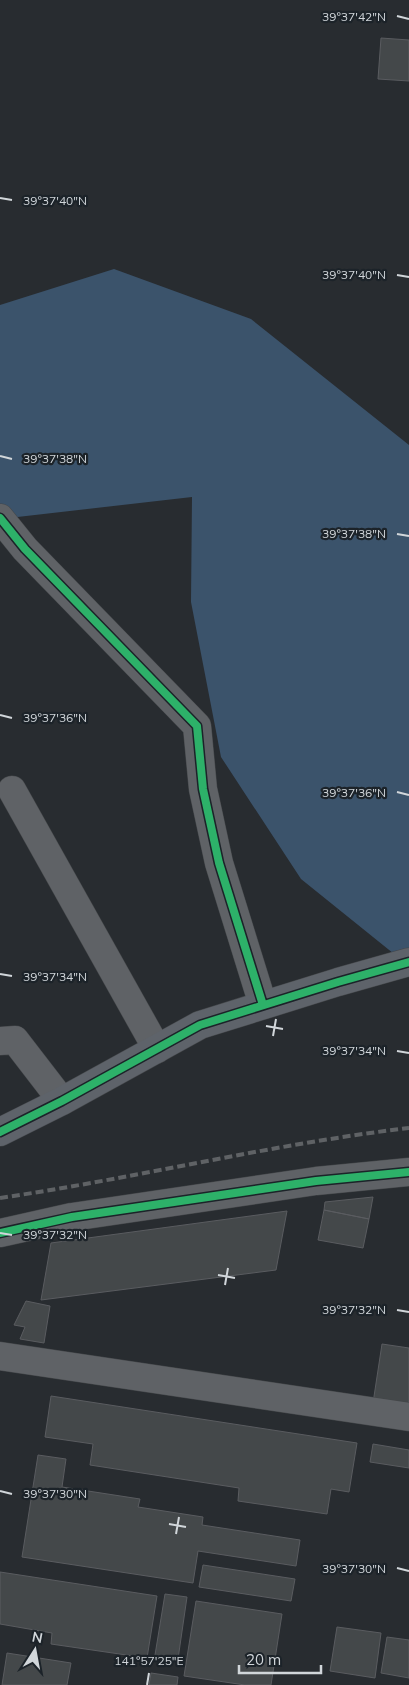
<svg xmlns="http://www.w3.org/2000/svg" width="409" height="1685" font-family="Mulish,sans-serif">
	<rect width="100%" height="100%" fill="#282c30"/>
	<path fill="#3b536b" d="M114,269L251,319L409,445V966L301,879L221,757L191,602L192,497L0,519V305Z"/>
	<path fill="#44484a" stroke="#5a5c60" d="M381,38L409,40V81L378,79Z
		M373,1197L369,1219L324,1210L325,1202Z
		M324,1210L369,1219L363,1248L318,1240Z
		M287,1211L276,1270L41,1300L51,1243Z
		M26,1301L50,1306L44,1343L20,1339L25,1327L14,1325Z
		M382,1344L409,1348V1400L408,1407L373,1403Z
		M51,1396L357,1443L349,1492L331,1489L327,1514L238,1501L239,1488L90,1465L93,1444L45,1437Z
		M373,1444L409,1450V1468L370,1462Z
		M38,1455L66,1459L62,1487L140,1499L138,1507L203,1517L202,1525L300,1540L296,1566L198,1551L193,1583L22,1557Z
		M203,1565L295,1579L291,1601L199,1587Z
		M0,1572L157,1596L147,1658L51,1644L52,1633L0,1624Z
		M165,1594L187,1597L178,1659L155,1655Z
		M196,1601L282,1614L271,1685H245L184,1676Z
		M337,1627L381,1633L375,1678L330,1671Z
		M387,1637L409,1640V1678L381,1673Z
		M7,1653L71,1663L67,1685H2Z
		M151,1673L178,1677L177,1685H149Z"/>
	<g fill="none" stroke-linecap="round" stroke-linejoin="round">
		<defs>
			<path id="street" d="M0,518L25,549L197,726L203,789L219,863L263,1005
				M12,790L157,1049
				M0,1041L15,1040L62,1101
				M0,1233L72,1217L316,1181L409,1172
				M0,1356L409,1417"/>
			<path id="secondary" d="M0,1132L62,1101L200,1025L338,982L409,962"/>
		</defs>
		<use href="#street" stroke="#44474a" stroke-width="29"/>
		<use href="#secondary" stroke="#44474a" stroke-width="29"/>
		<use href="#street" stroke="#5f6266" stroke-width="28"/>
		<use href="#secondary" stroke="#5e636a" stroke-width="28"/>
		<path stroke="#5f6265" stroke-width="4" stroke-dasharray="8 4" stroke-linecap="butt" d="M0,1198C137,1178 272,1144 409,1128"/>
		<defs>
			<path id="cycleway" d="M0,518L25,549L197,726L203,789L219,863L263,1005
				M0,1132L62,1101L200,1025L338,982L409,962
				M0,1233L72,1217L316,1181L409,1172"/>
		</defs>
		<use href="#cycleway" stroke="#1c2329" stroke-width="11"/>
		<use href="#cycleway" stroke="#2db169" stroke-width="8"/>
	</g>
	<path fill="none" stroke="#d1d6da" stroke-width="2" d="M397,16L409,19M0,198L12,200M397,275L409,277M0,456L12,459M397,534L409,536M0,715L12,718M397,792L409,795M0,974L12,976M266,1026L283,1029M273,1036L276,1019M397,1051L409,1053M0,1233L12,1235M218,1275L235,1278M225,1285L228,1268M397,1310L409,1312M0,1491L12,1494M169,1524L186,1527M176,1534L179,1517M397,1568L409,1571M147,1685L149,1673"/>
	<g font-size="12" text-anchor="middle" fill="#d1d6da" stroke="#1c2329" stroke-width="4.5" stroke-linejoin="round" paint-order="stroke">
		<text x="354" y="21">39°37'42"N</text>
		<text x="55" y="205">39°37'40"N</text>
		<text x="354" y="279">39°37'40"N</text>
		<text x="55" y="463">39°37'38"N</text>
		<text x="354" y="538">39°37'38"N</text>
		<text x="55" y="722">39°37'36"N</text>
		<text x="354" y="797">39°37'36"N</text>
		<text x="55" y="981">39°37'34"N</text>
		<text x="354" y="1055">39°37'34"N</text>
		<text x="55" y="1239">39°37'32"N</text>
		<text x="354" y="1314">39°37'32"N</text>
		<text x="55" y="1498">39°37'30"N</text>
		<text x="354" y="1573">39°37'30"N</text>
		<text x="149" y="1665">141°57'25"E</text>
	</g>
	<g transform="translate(35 1650) rotate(11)" stroke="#1c2329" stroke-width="4" paint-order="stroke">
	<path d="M0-4L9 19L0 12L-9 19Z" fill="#d1d6da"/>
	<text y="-8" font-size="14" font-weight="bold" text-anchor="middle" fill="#d1d6da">N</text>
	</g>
	<path d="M239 1665v8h82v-8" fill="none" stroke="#d1d6da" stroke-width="2.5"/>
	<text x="246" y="1665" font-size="15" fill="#d1d6da" stroke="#1c2329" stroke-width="4" paint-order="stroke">20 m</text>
</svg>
